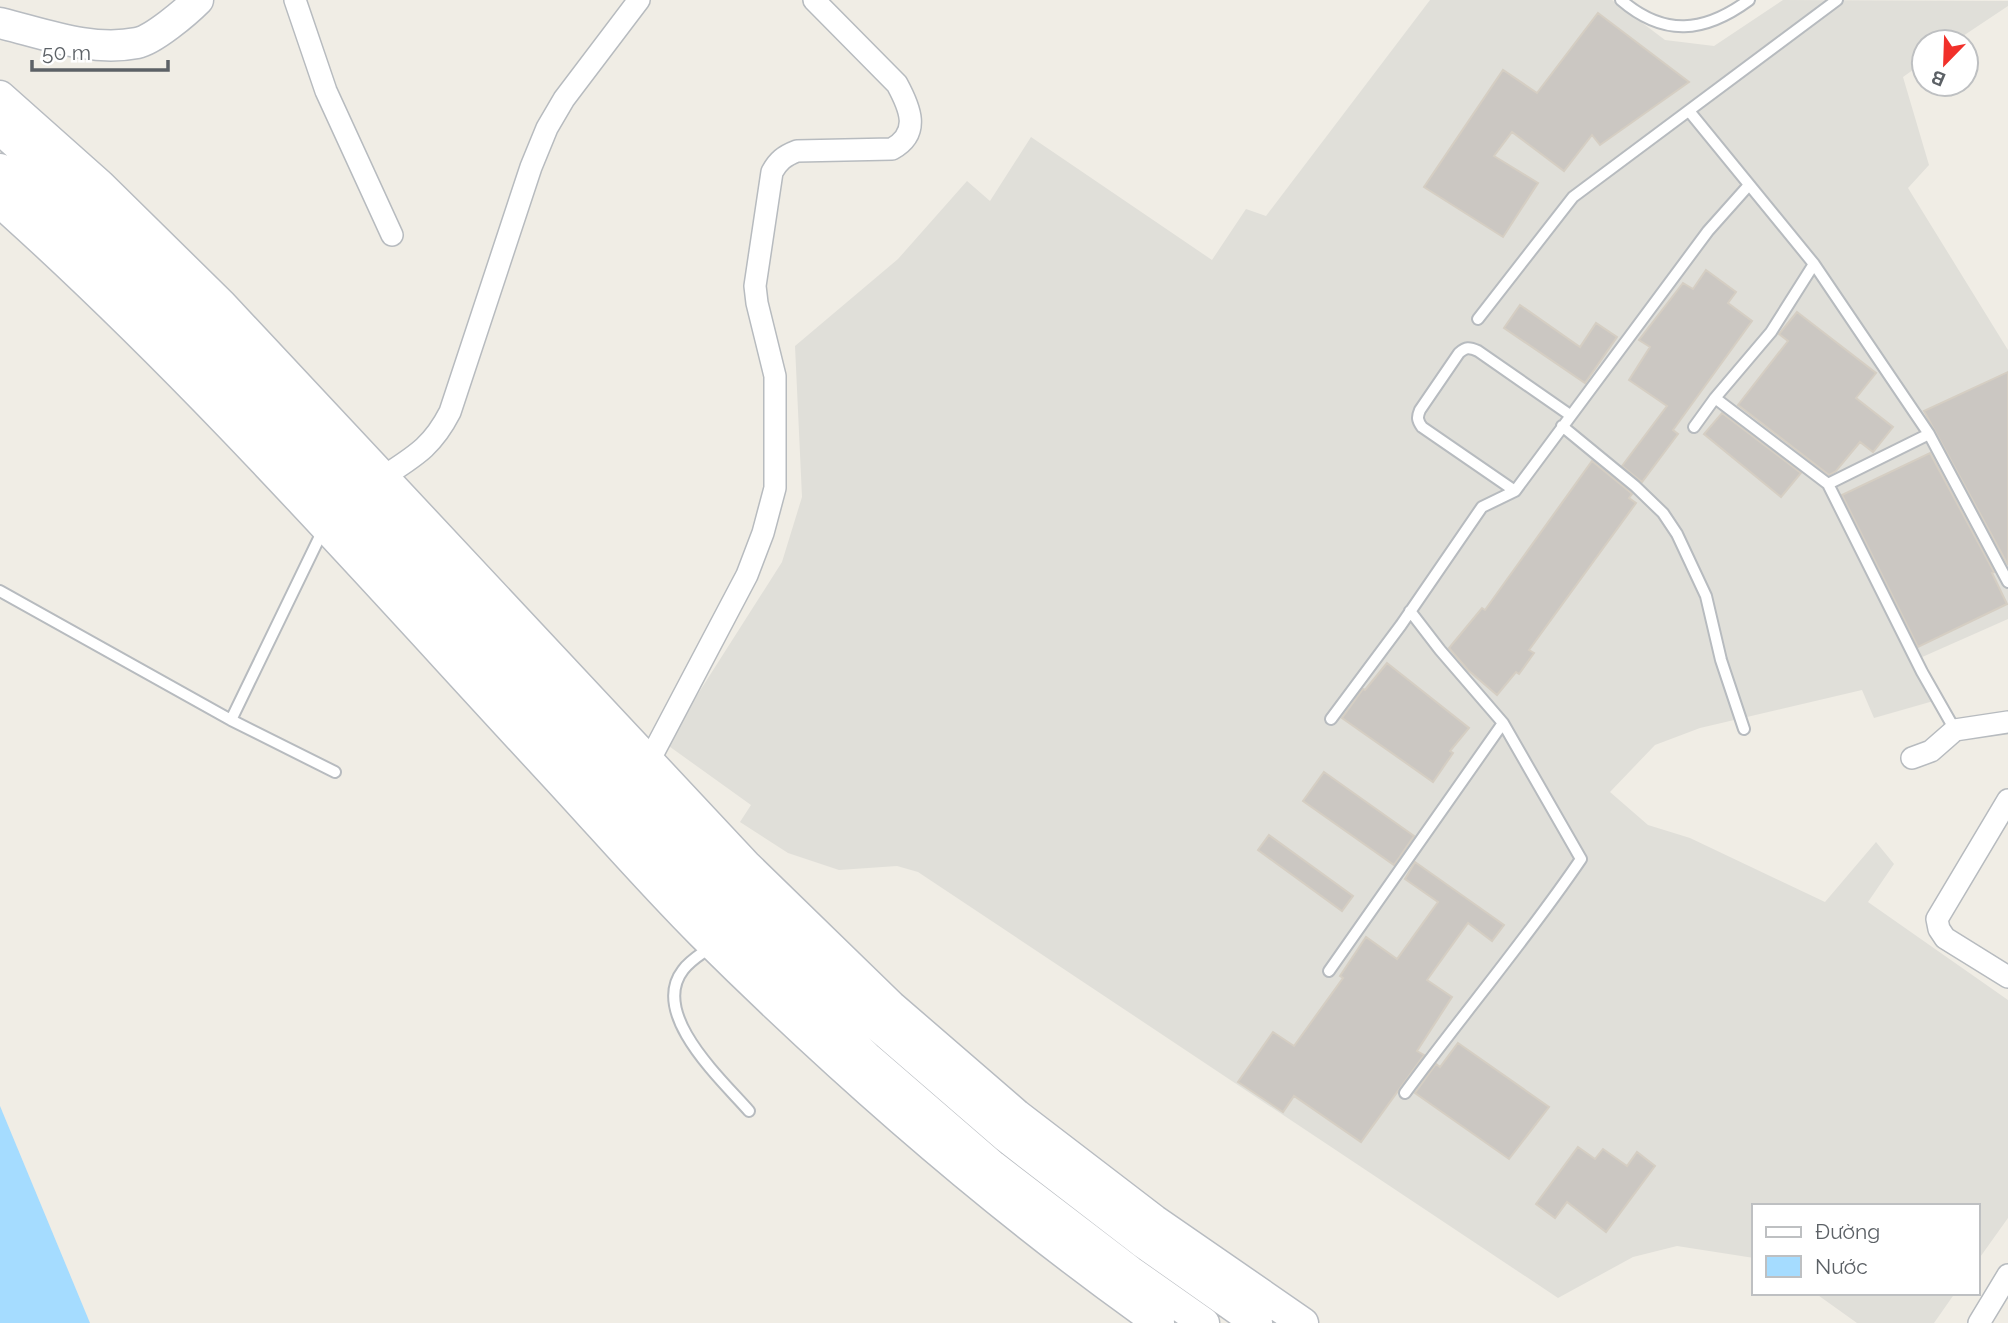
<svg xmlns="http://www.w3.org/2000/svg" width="2008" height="1323" font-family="Raleway,sans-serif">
	<rect width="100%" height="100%" fill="#f0ede5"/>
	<path fill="#e0dfd9" d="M1430,0H1612L1665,40L1714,46L1783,0L2008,1V6L1954,42H1924V62L1903,77L1929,165L1908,188L2008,350V619L1920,658L1937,700L1874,718L1862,690L1700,728L1655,745L1610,792L1648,825L1690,838L1825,902L1876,842L1894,864L1868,902L2008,1000V1218L1978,1260V1206H1754V1258L1677,1246L1633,1257L1558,1298L918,872L897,866L839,870L788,853L740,822L751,805L666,744L782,562L802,497L795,346L898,259L967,181L990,201L1031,137L1212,260L1246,209L1266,216Z
		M1815,1293H1955L1934,1323H1857Z"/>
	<path fill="#a5dcff" d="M0,1106L90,1323H0Z"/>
	<path fill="#cbc7c2" stroke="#d5cec3" stroke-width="2" d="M1598,13L1689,82L1600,145L1592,135L1564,171L1512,132L1494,156L1538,183L1503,237L1424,187L1503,70L1537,93Z
		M1706,270L1736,292L1728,303L1752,321L1673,430L1678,434L1642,482L1622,466L1667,406L1629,380L1650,347L1639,340L1683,283L1693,289Z
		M1520,305L1580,347L1596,323L1617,337L1585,383L1504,328Z
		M1797,312L1876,373L1856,398L1893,427L1873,452L1860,442L1836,471L1829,475L1738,405L1788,341L1779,334Z
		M2008,372V565L1924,411Z
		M1722,413L1801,473L1781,497L1704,434Z
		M1930,453L1994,572L1992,573L2007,604L1918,647L1842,495Z
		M1592,461L1630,492L1632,494L1629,498L1636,503L1529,650L1534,653L1519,674L1516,672L1497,695L1468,670L1449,648L1482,608L1485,610Z
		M1387,663L1469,728L1450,751L1453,753L1433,782L1342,718L1363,689L1365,690Z
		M1324,772L1414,836L1394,865L1303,801Z
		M1269,835L1353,896L1342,911L1258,850Z
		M1415,862L1504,925L1492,941L1468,923L1427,980L1452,997L1417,1051L1424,1055L1361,1142L1294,1096L1283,1112L1238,1082L1273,1032L1294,1046L1343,978L1340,976L1366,937L1397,959L1438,902L1405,879Z
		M1458,1043L1549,1107L1509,1159L1415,1093L1436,1064L1440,1067Z
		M1578,1147L1595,1159L1603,1149L1627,1166L1637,1152L1655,1166L1606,1232L1567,1202L1555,1218L1536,1204Z"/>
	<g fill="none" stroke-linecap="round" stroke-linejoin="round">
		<defs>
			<path id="lane" d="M1621,0C1664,37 1704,33 1749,0
				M1689,111L1814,264L1771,332L1715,398L1694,427
				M1814,264L1929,434L2008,582
				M1478,319L1573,197L1837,0
				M1715,398L1828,484L1922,672L1955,730
				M1562,426L1635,486L1663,513L1677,534L1706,596L1721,660L1744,729
				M1828,484L1929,434
				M1515,491L1422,427C1417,420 1417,417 1420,410L1459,353C1466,347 1469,347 1478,351L1570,415
				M0,591L231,720L335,772
				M1331,719L1401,625L1482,507L1515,491L1708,231L1749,185
				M231,720L323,530
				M712,946C703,953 690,960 683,970C649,1014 722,1080 749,1111
				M1329,971L1503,723
				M1405,1093C1463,1014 1526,940 1581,859L1503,723L1440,650L1410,611"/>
			<path id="street" d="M295,0L326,91L392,235
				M383,477C415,456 432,447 450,412L531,167L547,128L564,99L639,0
				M1912,758L1931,751L1955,730L2008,722
				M649,761L747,575L763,533L775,488V376L757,303L755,286L772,172C778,161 784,156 797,151L892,149C921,133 910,108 897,84L814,0
				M2008,800L1937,919L1939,929L1945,938L2008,977
				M1979,1323L2008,1275"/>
			<path id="secondary" d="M0,23C45,34 91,52 137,43C153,40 186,12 198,0
				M0,96L100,185L222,305L746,865L891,1006L1017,1115L1154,1220L1303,1323
				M0,129L88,208L210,327L731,886L880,1028L1006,1137L1142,1242L1257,1323
				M0,169L76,236L198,356L715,911L867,1057L993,1166L1130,1271L1204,1323
				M0,202C200,381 376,583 558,779C606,831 652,884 702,934C844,1075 995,1207 1159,1323"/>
		</defs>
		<use href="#lane" stroke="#b7bbbf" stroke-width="14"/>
		<use href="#street" stroke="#b7bbbf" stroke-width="24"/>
		<use href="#secondary" stroke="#b8bcc1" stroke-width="33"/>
		<use href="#lane" stroke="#fff" stroke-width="10"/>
		<use href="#street" stroke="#fff" stroke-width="21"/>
		<use href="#secondary" stroke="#fff" stroke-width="30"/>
	</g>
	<rect x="1752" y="1204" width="228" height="91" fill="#ffffff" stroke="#bec0c2" stroke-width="2"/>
	<rect x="1766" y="1227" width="35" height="10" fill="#ffffff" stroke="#bec0c2" stroke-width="2"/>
	<text x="1815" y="1239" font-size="21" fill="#5c6166">Đường</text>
	<rect x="1766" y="1256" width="35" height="21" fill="#a5dcff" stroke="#bec0c2" stroke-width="2"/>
	<text x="1815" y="1274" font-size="21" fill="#5c6166">Nước</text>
	<g transform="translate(1945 63) rotate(203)"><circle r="33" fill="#ffffff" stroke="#bec0c2" stroke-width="2"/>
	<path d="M0-5L12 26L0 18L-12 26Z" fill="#f1302a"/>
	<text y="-10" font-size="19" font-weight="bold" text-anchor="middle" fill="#5c6166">B</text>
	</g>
	<path d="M32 60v10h136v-10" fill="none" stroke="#5c6166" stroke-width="3.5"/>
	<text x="42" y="60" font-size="21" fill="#5c6166" stroke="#ffffff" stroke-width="5" paint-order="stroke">50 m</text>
</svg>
